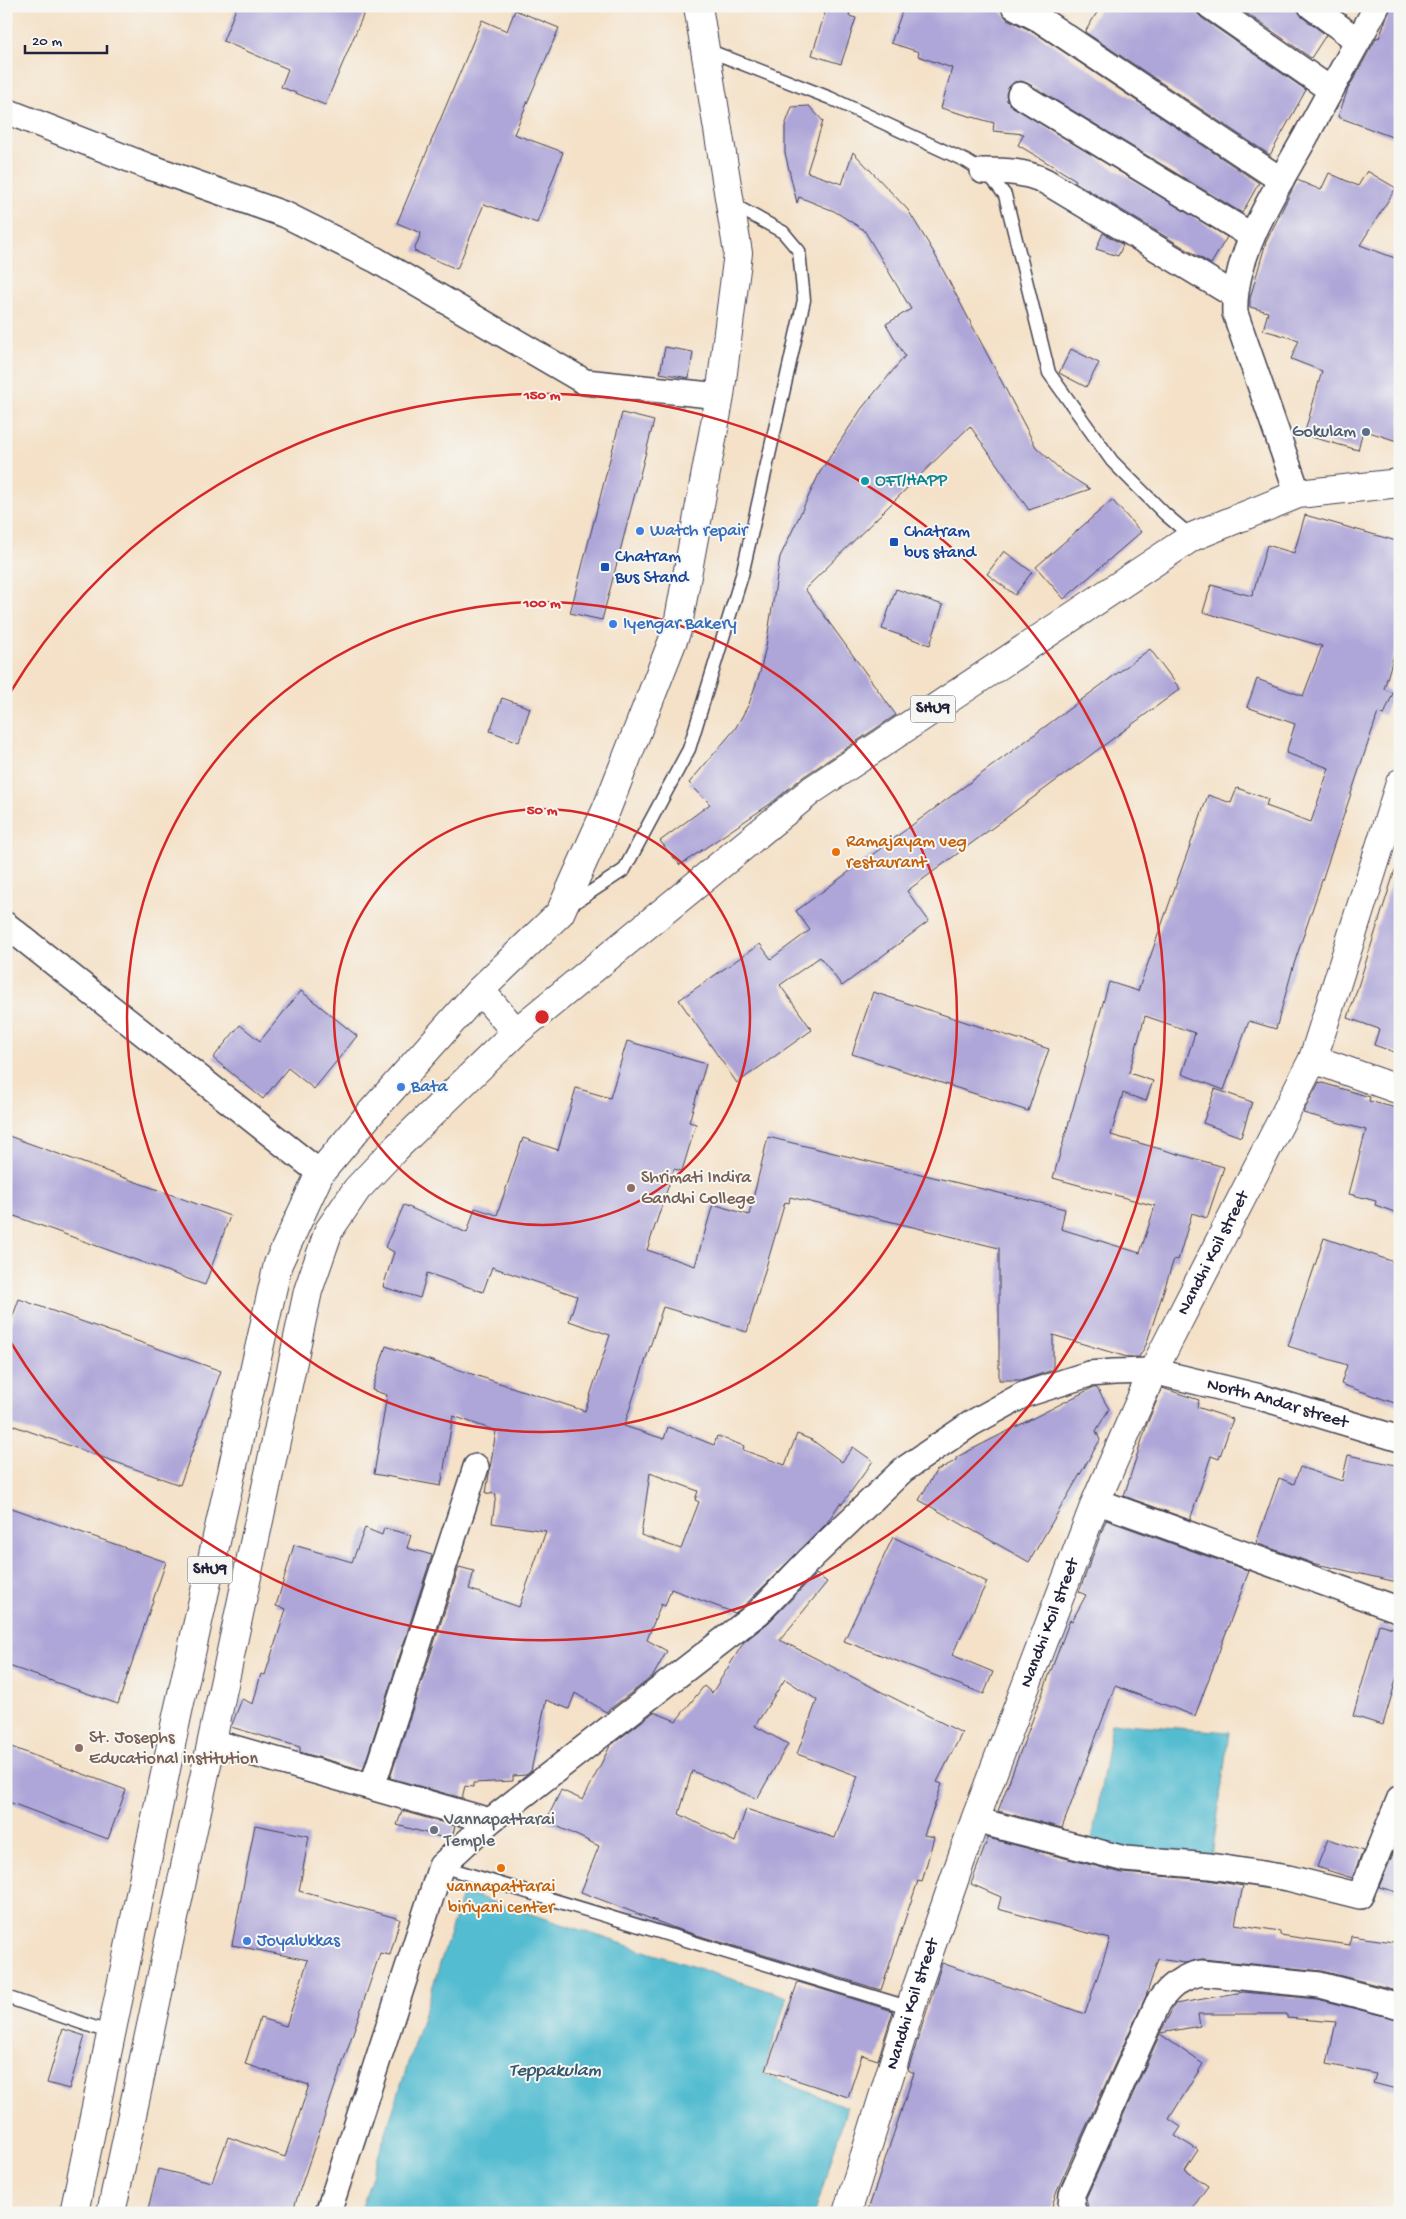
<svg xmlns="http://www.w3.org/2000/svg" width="1406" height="2219" font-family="'Gochi Hand',sans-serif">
	<rect width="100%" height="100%" fill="#f6f6f2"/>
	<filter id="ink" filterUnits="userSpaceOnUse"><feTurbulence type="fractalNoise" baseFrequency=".02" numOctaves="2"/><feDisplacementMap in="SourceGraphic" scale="10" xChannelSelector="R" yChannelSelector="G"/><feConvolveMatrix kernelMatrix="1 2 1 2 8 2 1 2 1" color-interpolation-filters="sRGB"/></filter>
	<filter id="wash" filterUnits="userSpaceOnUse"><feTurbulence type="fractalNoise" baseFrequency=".0096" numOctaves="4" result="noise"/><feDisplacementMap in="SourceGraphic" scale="20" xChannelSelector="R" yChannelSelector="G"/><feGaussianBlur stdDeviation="1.12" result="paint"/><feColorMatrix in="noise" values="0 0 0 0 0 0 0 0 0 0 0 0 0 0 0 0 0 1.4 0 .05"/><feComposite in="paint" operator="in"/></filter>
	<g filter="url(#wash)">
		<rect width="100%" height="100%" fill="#f4e1c7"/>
		<path fill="#53bcd0" stroke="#3a6f86" d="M1112,1723L1229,1732L1212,1857L1091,1847Z
			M463,1892L787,1997L763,2074L847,2107L815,2213H360Z"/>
		<g id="blocks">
			<path fill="#aea6d8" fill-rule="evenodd" d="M237,6H367L325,105L281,87L288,69L223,41Z
				M827,6H852L849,16L856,18L841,64L812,55Z
				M904,6H998L1007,19L1034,32L1259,183L1242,213L1027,83L1021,81L1014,82L1008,88L1006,94L1007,101L1013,107L1227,237L1211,264L1075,182L1076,180L1018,145L1024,134L993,131L994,123L941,108L952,68L918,56L919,52L891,43Z
				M1101,6H1196L1197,13L1202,18L1306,90L1270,155L1085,32Z
				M1236,6H1297L1302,17L1326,35L1311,58Z
				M1391,6H1400V121L1392,137L1338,117L1348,89L1377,37L1379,38Z
				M515,10L559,28L514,134L563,152L537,223L484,204L457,269L414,251L421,233L397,223L482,20L507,31Z
				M809,106L823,121L807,172L842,184L853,152L908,210L933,251L1036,447L1063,472L1090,489L1029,510L970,426L805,589L896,715L803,777L770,804L680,865L660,841L710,804L689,783L735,729L749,704L760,672L766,646L780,557L820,472L862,408L905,356L886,324L911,309L864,230L834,211L799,197L797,203L785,153V126L792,107Z
				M1367,171L1396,188L1360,245L1400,260V442L1363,430L1358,450L1304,435L1322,371L1291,359L1299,340L1263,330L1268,312L1250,307V298L1266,242L1297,180L1321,190L1329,173L1358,186Z
				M1103,233L1123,245L1118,256L1096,249Z
				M665,347L693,352L689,378L660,373Z
				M1071,349L1099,363L1086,387L1059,373Z
				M622,413L654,421L602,620L570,613Z
				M1112,500L1141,532L1064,599L1036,567Z
				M1305,515L1400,542V634L1384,689L1393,693L1384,715L1378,713L1293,967L1276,1029L1249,1021L1224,1090L1182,1074L1195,1033L1145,1016L1129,1073L1153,1081L1146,1101L1123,1093L1111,1135L1224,1167L1207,1218L1192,1213L1178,1260L1174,1259L1146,1345L1139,1357H1127L1053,1335V1370L1023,1380H999V1248L790,1197L789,1203L785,1202L747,1332L663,1307L624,1426L664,1439L668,1427L714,1445L717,1436L744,1446L743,1450L785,1465L797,1434L812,1440L842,1462L853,1447L873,1461L842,1504L840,1503L827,1523L748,1602L735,1613L671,1589L665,1606L661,1604L647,1640L667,1651L653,1676L606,1712L575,1693L569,1709L546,1700L531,1771L526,1775L513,1776V1781L473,1783V1787L465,1786L462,1798L390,1778L459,1567L474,1571L469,1589L519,1607L546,1531L492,1523L496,1494L486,1493L496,1431L453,1416L441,1486L374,1474L387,1395L372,1390L386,1346L585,1411L610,1335L569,1321L577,1296L492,1267L483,1292L427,1273L420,1298L383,1287L394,1252L385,1247L404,1205L467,1233L475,1208L497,1215L523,1138L558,1150L576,1088L610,1098L627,1041L706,1064L689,1122L696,1124L682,1171L674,1169L647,1250L695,1266L713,1204L749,1215L768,1137L1065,1209L1061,1229L1140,1253L1155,1206L1053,1178L1109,982L1138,991L1208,795L1231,803L1237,788L1268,799L1266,806L1311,822L1329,768L1286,753L1295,724L1247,707L1257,679L1303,696L1322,646L1203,612L1211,585L1252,596L1267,545L1294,553ZM650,1473L698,1491L695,1500L699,1502L681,1549L641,1535Z
				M1004,551L1032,572L1015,595L987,574Z
				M896,589L943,605L930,645L882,629Z
				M1150,649L1180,689L907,891L929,921L842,986L820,957L780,985L812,1030L737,1083L679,1000L760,944L771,959L810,930L796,911Z
				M502,698L530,708L519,742L490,731Z
				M1395,870L1400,871V1054L1374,1045L1379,1029L1348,1018Z
				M301,991L357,1036L314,1089L288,1068L263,1099L213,1058L240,1025L260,1041Z
				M873,992L1049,1049L1028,1111L852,1054Z
				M1319,1082L1370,1097L1369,1101L1400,1109V1214L1375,1205L1376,1201L1349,1194L1366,1130L1303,1113Z
				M1215,1089L1252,1102L1241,1137L1203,1123Z
				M6,1135L230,1216L205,1285L6,1213Z
				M1324,1238L1400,1264V1405L1341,1384L1347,1365L1288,1346Z
				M19,1299L221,1371L180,1485L6,1423V1335Z
				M1092,1388H1097L1109,1409L1096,1431L1100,1440L1029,1562L919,1500L936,1471L955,1461L957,1457Z
				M1162,1388L1199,1400L1197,1407L1233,1419L1219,1459L1211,1456L1190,1520L1124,1496L1147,1424Z
				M1348,1455L1400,1466V1569L1397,1582L1312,1563L1256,1543L1279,1478L1294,1484L1300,1467L1342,1481Z
				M6,1506L166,1562L118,1704L6,1665Z
				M1106,1520L1249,1571L1195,1716L1115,1686L1062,1828L998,1811L1070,1620L1072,1621L1086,1595L1079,1592Z
				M365,1528L382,1535L384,1528L411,1535L407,1548L432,1555L363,1770L300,1752V1747L231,1727L242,1699L253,1704L261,1674L265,1675L286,1609L276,1606L294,1545L352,1562Z
				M893,1537L987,1582L952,1655L993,1672L984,1694L844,1641Z
				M816,1574L827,1582L780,1640L962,1733L937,1782L942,1784L924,1835L934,1837L922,1882L918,1881L881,1990L677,1929L581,1892L599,1846L546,1821L561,1790L583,1800L610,1746L654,1712L676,1721L704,1686L712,1693L744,1642L768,1623ZM785,1679L817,1700L797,1754L858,1776L835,1838L746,1809L735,1842L679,1814L692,1771L757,1799L788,1744L755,1726Z
				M1379,1624L1400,1630V1666L1383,1725L1353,1716Z
				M6,1745L126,1790L108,1839L6,1801Z
				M402,1811L455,1826L452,1837L445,1835L444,1838L397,1825Z
				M255,1825L309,1836L299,1891L400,1919L390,1955L380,1953L292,2213H147L158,2169L212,2182L228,2137L285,2157L309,2085L245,2064L260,2018L286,2026L308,1960L232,1945Z
				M1400,1837V1893L1379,1887Z
				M988,1838L1122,1873L1208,1880L1243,1886L1235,1924L1280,1931V1935L1350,1945L1351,1936L1400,1943V1991L1322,1971L1202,1959L1185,1963L1158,1959L1146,1996L1057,2190L1050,2213H867L914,2073L908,2070L942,1963L1085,2014L1110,1939L998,1909L1001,1897L971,1884Z
				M1328,1839L1363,1851L1352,1878L1317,1867Z
				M798,1982L893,2011L878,2060L862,2055L848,2097L766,2070Z
				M1243,1992L1317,1999L1400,2020V2090L1373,2083L1376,2074L1327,2064L1336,2022L1287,2018V2014H1198L1200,2026L1160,2033L1175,2004Z
				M63,2029L85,2036L69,2089L47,2083Z
				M1160,2034L1203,2064L1169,2119L1181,2127L1175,2136L1198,2150L1185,2170L1208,2186L1189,2213H1093L1088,2209L1086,2198Z"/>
		</g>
	</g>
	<g filter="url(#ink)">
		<use href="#blocks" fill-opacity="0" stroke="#423f50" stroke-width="1"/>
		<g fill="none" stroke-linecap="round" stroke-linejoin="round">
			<defs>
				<path id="service" d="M705,49L830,98L966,161L990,176L1005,195L1049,373L1112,461L1165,514L1192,537
					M568,907L624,870L689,749L742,575L804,300L799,251L783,232L730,203
					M441,1866L911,2008
					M6,1997L111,2033"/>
				<g id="minor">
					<path d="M1014,6L1041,20L1281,180"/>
					<path d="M1210,6L1331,90"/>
					<path d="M1311,6L1358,41"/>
					<path d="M1020,95L1252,236"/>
					<path d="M6,111L147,166L286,215L376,260L585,382L720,396"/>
					<path d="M983,171C1005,171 1024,171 1045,181L1234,295"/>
					<path d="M1298,494L1235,313C1232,254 1279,185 1307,134C1330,91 1354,49 1377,6"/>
					<path d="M6,925L320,1173"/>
					<path d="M1096,1501L1400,1610"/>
					<path d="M213,1742L490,1821"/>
					<path d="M372,1787L476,1467"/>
					<path d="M975,1820L1125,1859L1210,1866L1288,1878L1360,1896L1400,1798"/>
					<path id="s1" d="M328,2213L441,1866L490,1821L758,1613L810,1559L903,1470L972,1423L1023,1395L1089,1374L1114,1372L1153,1371L1260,1397L1400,1439"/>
					<path d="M1074,2213L1071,2204L1072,2194L1158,2003C1169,1987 1181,1977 1201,1973L1320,1985L1400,2006"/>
				</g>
				<g id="tertiary">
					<path d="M1313,1059L1400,1090"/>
					<path id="s2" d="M847,2213L917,1987L975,1820L1096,1501L1153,1371L1313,1059L1400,783"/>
				</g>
				<path id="primary" d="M480,990L516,1032
					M74,2213L177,1716L278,1264L320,1173L367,1117L480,990L560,913L607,808L677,630L720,396L738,253L698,6
					M111,2213L308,1291L329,1230L357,1189L396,1148L516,1032L812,790L1192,537L1298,494L1400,483"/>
			</defs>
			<use href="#service" stroke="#423f50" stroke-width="15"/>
			<use href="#minor" stroke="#423f50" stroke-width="28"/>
			<use href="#tertiary" stroke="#423f50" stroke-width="30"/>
			<use href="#primary" stroke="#423f50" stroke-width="30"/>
			<use href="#service" stroke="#fff" stroke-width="12"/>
			<use href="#minor" stroke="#fff" stroke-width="25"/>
			<use href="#tertiary" stroke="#fff" stroke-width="28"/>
			<use href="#primary" stroke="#fff" stroke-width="28"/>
		</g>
	</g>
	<g fill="none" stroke="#d62828" stroke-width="2.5">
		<circle cx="542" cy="1017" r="208"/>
		<circle cx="542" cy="1017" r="415"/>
		<path d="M8 696A623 623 0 1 1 8 1338"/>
	</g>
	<circle fill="#5c6f8a" stroke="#f6f6f2" stroke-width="2" cx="1366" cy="432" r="5"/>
	<circle fill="#0f9aa8" stroke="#f6f6f2" stroke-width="2" cx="865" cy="481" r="5"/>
	<g fill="#3f7fe0" stroke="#f6f6f2" stroke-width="2">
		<circle cx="640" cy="531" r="5"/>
		<circle cx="613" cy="624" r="5"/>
		<circle cx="401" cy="1087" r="5"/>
		<circle cx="247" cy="1941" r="5"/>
	</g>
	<g fill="#1a4fb4" stroke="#f6f6f2" stroke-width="2">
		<rect x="889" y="537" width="10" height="10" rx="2.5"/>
		<rect x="600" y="562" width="10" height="10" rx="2.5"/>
	</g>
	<g fill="#e8710a" stroke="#f6f6f2" stroke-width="2">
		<circle cx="836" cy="852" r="5"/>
		<circle cx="501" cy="1868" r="5"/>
	</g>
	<g fill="#8d6e63" stroke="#f6f6f2" stroke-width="2">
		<circle cx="631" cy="1188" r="5"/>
		<circle cx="79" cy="1748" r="5"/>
	</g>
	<circle fill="#6b7280" stroke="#f6f6f2" stroke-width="2" cx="434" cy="1830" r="5"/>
	<g text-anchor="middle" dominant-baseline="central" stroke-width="4" stroke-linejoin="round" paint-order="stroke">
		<g fill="#f6f6f2" stroke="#626272" stroke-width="1">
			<rect x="910.5" y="695.5" width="45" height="27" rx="4"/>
			<rect x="187.5" y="1556.5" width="45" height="27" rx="4"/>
		</g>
		<g font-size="16" font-weight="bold" fill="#22223b">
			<text x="933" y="709">SHU9</text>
			<text x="210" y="1570">SHU9</text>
		</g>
		<g font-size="18" fill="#4e5e75" stroke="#f6f6f2" text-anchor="end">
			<text x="1356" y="432">Gokulam</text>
		</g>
		<g font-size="18" fill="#0d838f" stroke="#f6f6f2" text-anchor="start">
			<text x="875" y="481">OFT/HAPP</text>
		</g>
		<g font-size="18" fill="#366cbe" stroke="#f6f6f2" text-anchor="start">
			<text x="650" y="531">Watch repair</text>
			<text x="623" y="624">Iyengar Bakery</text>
			<text x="411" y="1087">Bata</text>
			<text x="257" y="1941">Joyalukkas</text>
		</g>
		<g font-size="18" fill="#164399" stroke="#f6f6f2" text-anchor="start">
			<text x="904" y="532">Chatram<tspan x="904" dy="21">bus stand</tspan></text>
			<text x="615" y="557">Chatram<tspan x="615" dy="21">Bus Stand</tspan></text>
		</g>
		<g font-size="18" fill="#c56008" stroke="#f6f6f2" text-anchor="start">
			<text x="846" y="842">Ramajayam veg<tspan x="846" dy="21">restaurant</tspan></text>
			<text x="501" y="1887" text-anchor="middle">vannapattarai<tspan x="501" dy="21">biriyani center</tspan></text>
		</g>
		<g font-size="18" fill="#785e54" stroke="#f6f6f2" text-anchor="start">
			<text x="641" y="1178">Shrimati Indira<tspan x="641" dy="21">Gandhi College</tspan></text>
			<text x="89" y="1738">St. Josephs<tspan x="89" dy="21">Educational institution</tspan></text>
		</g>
		<g font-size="18" fill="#22223b" stroke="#f6f6f2">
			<text stroke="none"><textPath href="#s2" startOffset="1029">Nandhi Koil street</textPath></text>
			<text stroke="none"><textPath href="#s1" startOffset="1378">North Andar street</textPath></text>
			<text stroke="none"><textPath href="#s2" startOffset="624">Nandhi Koil street</textPath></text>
			<text stroke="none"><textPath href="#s2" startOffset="219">Nandhi Koil street</textPath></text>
		</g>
		<g font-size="18" fill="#5b616d" stroke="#f6f6f2" text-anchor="start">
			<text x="444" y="1820">Vannapattarai<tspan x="444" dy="21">Temple</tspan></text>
		</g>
		<g font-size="19" font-style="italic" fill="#33586f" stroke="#f6f6f2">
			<text x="555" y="2071">Teppakulam</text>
		</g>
	</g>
	<circle cx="542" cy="1017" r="8" fill="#d62828" stroke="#f6f6f2" stroke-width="2.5"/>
	<g font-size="15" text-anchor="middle" font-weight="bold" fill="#d62828" stroke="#f6f6f2" stroke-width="4" stroke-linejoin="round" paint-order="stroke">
		<text x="542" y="399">150 m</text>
		<text x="542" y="607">100 m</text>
		<text x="542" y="814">50 m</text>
	</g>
	<rect width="1406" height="2219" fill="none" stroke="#f6f6f2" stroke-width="25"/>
	<path d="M25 45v8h82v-8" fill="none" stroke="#22223b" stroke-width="2.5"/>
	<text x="32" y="45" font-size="15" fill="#22223b" stroke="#f6f6f2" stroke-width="4" paint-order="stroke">20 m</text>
</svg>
